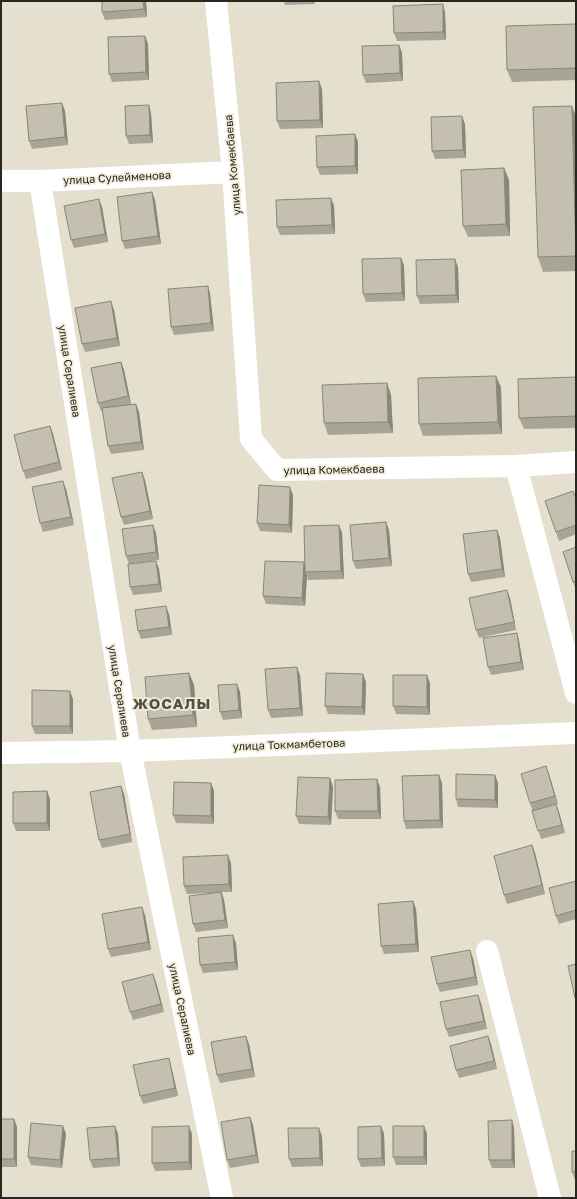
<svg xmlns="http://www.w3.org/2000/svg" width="577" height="1199" font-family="'Golos Text',sans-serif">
	<rect width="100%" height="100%" fill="#e5dfce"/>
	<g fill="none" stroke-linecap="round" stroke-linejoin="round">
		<path stroke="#fff" stroke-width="22" d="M216,1L233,172L251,439L277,470L516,466L576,693
			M1,181H40L233,172
			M40,181L130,751L222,1198
			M516,466L576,462
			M1,753L130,751L576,733
			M487,951L550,1198"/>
	</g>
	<path fill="#a9a496" d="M102,1H146L147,17L105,20L102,12Z
		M284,1H315V4L285,5Z
		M445,12L446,40L397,41L394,33Z
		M576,24V80L512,82L507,70Z
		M145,36L148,44L149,80L112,82L109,74Z
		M399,45L402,53L403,81L366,83L363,75Z
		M319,81L322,89L323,128L280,129L277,121Z
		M62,103L65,111L68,145L32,149L29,141Z
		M149,105L151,113L153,143L129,144L126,136Z
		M572,106L576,117V271L543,272L538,257Z
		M465,124L466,158L435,159L432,151Z
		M355,134L358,142V174L320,175L317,167Z
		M504,168L509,180L510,236L468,237L463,226Z
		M331,198L334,206L335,234L280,235L277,227Z
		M155,200L161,244L125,249L122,241Z
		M102,207L108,242L74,248L71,240Z
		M401,258L404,266L405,301L366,302L363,294Z
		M458,267L459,303L420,304L417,296Z
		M208,286L210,294L214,331L174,335L171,327Z
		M114,310L120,346L85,352L82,344Z
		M121,362L124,370L131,404L139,412L144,450L111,454L108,446L103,411H101L98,403Z
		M576,377V428L524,429L519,418Z
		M387,383L391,395L393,433L328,435L324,423Z
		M501,387L502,434L423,436L419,424Z
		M50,426L53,434L62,470L26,479L23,471Z
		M145,480L153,519L124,525L121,517Z
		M66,489L74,525L43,532L40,523Z
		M293,495L292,533L260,531L257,523Z
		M576,499V534L559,541L545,501Z
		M339,525L342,533L344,579L308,580L307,576L305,606L266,604L263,596L304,562L305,565Z
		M389,530L392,566L356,569L353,561Z
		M497,530L500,538L505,577L471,582L468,574Z
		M156,533L159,560L129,564L126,556Z
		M576,547V590L573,582Z
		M156,561L159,569L162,592L133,595L130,587Z
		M510,598L516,630L479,638L476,630Z
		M169,614L172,635L141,639L138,631Z
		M517,633L519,641L524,670L491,675L488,667Z
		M189,673L194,685L197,727L152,730L148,719Z
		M300,675L303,716L271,718L268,710Z
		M366,682L365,715L328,714L325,706Z
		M430,683V715L396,714L393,706Z
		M237,684L240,692L242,718L223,720L220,712Z
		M73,699V734H35L32,726Z
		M546,766L558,804H556L565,833L541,839L530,803Z
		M495,775L498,783V808L458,807L456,799Z
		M330,778L333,787L331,825L299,824L296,816Z
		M211,783L214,791V824L176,823L173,815Z
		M442,783L443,828L406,829L404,821Z
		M121,786L124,794L132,842L102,848L99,840Z
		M380,787L381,819H338L335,811Z
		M50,799V831H16L13,823Z
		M532,845L535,853L545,894L507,904L504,895Z
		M231,863L232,892H222L224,900L228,928L196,932L193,924L218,893L187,894L184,886Z
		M576,881V919L559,924L556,916Z
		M413,901L416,909L419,952L384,954L381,946Z
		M145,915L151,950L111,957L108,949Z
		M236,943L238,970L203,973L200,965Z
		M473,958L478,985L440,992L437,984Z
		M153,974L156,982L164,1012L133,1020L130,1012Z
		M481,1003L487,1029L449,1037L446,1029Z
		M488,1036L491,1044L497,1069L459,1078L456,1070Z
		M249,1044L255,1077L220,1083L217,1075Z
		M169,1058L171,1066L178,1096L143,1104L140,1096Z
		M250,1117L253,1125L259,1163L230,1168L227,1160Z
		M1,1119H14L17,1127V1167H1Z
		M512,1120L514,1128L515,1168H492L489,1160Z
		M63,1126L66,1134L62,1168L31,1165L28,1157Z
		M115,1126L118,1134L120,1166L93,1168L90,1160Z
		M381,1126L384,1134L385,1166L361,1167L358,1159Z
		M424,1126L427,1134V1165H396L393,1157Z
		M192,1134V1170L155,1171L152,1163Z
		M322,1136L323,1166L292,1167L289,1159Z
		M576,1151V1180H575L572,1172Z"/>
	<path fill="#89867a" d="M143,1H146L147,17L144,9Z
		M443,4L445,12L446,40L443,32Z
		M145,36L148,44L149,80L146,72Z
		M399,45L402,53L403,81L400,73Z
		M319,81L322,89L323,128L320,120Z
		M62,103L65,111L68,145L65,137Z
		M149,105L151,113L153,143L150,135Z
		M572,106L576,117V242Z
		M462,116L465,124L466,158L463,150Z
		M355,134L358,142V174L355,166Z
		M504,168L509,180L510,236L506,224Z
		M152,192L155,200L161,244L158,236Z
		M331,198L334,206L335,234L332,225Z
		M99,199L102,207L108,242L105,234Z
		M401,258L404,266L405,301L402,293Z
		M455,259L458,267L459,303L456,295Z
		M208,286L210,294L214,331L211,323Z
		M111,301L114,310L120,346L117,338Z
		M121,362L124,370L131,404L128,396Z
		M496,376L501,387L502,434L498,422Z
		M387,383L391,395L393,433L388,422Z
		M136,404L139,412L144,450L141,442Z
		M50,426L53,434L62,470L59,462Z
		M142,472L145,480L153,519L150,511Z
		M63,481L66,489L74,525L71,517Z
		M290,487L293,495L292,533L289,525Z
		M386,522L389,530L392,566L389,558Z
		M153,525L156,533L159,560L156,552Z
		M339,525L342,533L344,579L341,571Z
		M497,530L500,538L505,577L502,569Z
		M156,561L159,569L162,592L159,584Z
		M304,562L307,570L305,572L307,576L305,606L302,598Z
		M507,590L510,598L516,630L514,622Z
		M166,606L169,614L172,635L169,627Z
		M517,633L519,641L524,670L521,662Z
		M297,667L300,675L303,716L300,708Z
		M189,673L194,685L197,727L193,715Z
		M363,674L366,682L365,715L362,707Z
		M427,675L430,683V715L427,707Z
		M237,684L240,692L242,718L239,710Z
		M70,691L73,699V734L70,726Z
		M546,766L549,774L558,804L555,796Z
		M439,775L442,783L443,828L440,820Z
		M495,775L498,783V808L495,800Z
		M330,778L333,787L331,825L328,817Z
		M377,779L380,787L381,819L378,811Z
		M211,783L214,791V824L211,816Z
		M121,786L124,794L132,842L130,834Z
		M47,791L50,799V831L47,823Z
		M556,804L559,812L565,833L562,825Z
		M532,845L535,853L545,894L542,885Z
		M228,855L231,863L232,892L229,884Z
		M221,892L224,900L228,928L225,920Z
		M413,901L416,909L419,952L416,944Z
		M142,907L145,915L151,950L148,942Z
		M233,935L236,943L238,970L235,962Z
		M470,950L473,958L478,985L475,977Z
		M153,974L156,982L164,1012L161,1004Z
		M478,995L481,1003L487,1029L484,1021Z
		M246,1036L249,1044L255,1077L252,1069Z
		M488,1036L491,1044L497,1069L494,1061Z
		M169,1058L171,1066L178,1096L175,1088Z
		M250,1117L253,1125L259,1163L256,1155Z
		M14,1119L17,1127V1167L14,1159Z
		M512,1120L514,1128L515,1168L512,1160Z
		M63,1126L66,1134L62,1168L60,1160Z
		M115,1126L118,1134L120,1166L118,1158Z
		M189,1126L192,1134V1170L189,1162Z
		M381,1126L384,1134L385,1166L382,1158Z
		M424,1126L427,1134V1165L424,1157Z
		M319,1128L322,1136L323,1166L320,1158Z"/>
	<path fill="#c4bfae" stroke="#89867a" d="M102,1H143L144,9L102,12Z
		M443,4V32L394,33L393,6Z
		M576,24V68L507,70L506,26Z
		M145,36L146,72L109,74L108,37Z
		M399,45L400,73L363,75L362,46Z
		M319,81L320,120L277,121L276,83Z
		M62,103L65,137L29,141L26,106Z
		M149,105L150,135L126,136L125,106Z
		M572,106L576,256L538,257L533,107Z
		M462,116L463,150L432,151L431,117Z
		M355,134V166L317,167L316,136Z
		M504,168L506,224L463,226L461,170Z
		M152,192L158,236L122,241L117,197Z
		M331,198L332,225L277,227L276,200Z
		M99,199L105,234L71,240L64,206Z
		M401,258L402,293L363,294L362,259Z
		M455,259L456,295L417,296L416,260Z
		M208,286L211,323L171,327L168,289Z
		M111,301L117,338L82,344L75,308Z
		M121,362L128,396L98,403L91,368Z
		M496,376L498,422L419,424L418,378Z
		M576,377V416L519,418L518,379Z
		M387,383L388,422L324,423L322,385Z
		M136,404L141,442L108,446L102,408Z
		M50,426L59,462L23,471L14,435Z
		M142,472L150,511L121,517L112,478Z
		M63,481L71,517L40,523L32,487Z
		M259,485L290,487L289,525L257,523Z
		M573,491L576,499V525L556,532L545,501Z
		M386,522L389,558L353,561L350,525Z
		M153,525L156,552L126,556L122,529Z
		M339,525L341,571L305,572L304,526Z
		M497,530L502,569L468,574L463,534Z
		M576,547V581L573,582L563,552Z
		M156,561L159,584L130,587L128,564Z
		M265,561L304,562L302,598L263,596Z
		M507,590L514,622L476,630L469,598Z
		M166,606L169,627L138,631L135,610Z
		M517,633L521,662L488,667L483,638Z
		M297,667L300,708L268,710L265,669Z
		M189,673L193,715L148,719L145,677Z
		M326,673L363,674L362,707L325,706Z
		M393,675H427V707L393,706Z
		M237,684L239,710L220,712L218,685Z
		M32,690L70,691V726H32Z
		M546,766L555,796L530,803L521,774Z
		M456,774L495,775V800L456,799Z
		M439,775L440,820L404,821L402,776Z
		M298,777L330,778L328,817L296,816Z
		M377,779L378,811H335V780Z
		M174,782L211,783V816L173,815Z
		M121,786L130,834L99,840L90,792Z
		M47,791V823H13V792Z
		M556,804L562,825L538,831L532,811Z
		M532,845L542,885L504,895L494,856Z
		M228,855L229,884L184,886L183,857Z
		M576,881V910L556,916L549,888Z
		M221,892L225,920L193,924L189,896Z
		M413,901L416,944L381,946L378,904Z
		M142,907L148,942L108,949L102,914Z
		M233,935L235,962L200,965L198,938Z
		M470,950L475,977L437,984L431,957Z
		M576,964V997L575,998L568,966Z
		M153,974L161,1004L130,1012L122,982Z
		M478,995L484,1021L446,1029L440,1002Z
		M246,1036L252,1069L217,1075L211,1042Z
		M488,1036L494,1061L456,1070L450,1046Z
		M169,1058L175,1088L140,1096L133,1065Z
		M250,1117L256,1155L227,1160L221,1122Z
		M1,1119H14V1159H1Z
		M512,1120V1160H489L488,1121Z
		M31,1123L63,1126L60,1160L28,1157Z
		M115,1126L118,1158L90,1160L87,1128Z
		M189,1126V1162L152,1163V1127Z
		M381,1126L382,1158L358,1159V1127Z
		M393,1126H424V1157H393Z
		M288,1128H319L320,1158L289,1159Z
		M572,1151H576V1172H572Z"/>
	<g text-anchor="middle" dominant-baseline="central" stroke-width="3.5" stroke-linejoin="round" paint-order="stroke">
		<g font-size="11" fill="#282620" stroke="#f2eddb">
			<text transform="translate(232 165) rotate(-95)">улица Комекбаева</text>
			<text transform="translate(117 177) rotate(-3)">улица Сулейменова</text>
			<text transform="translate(70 371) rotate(81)">улица Сералиева</text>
			<text transform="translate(334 469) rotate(-1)">улица Комекбаева</text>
			<text transform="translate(120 691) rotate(81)">улица Сералиева</text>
			<text transform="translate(289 744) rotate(-2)">улица Токмамбетова</text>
			<text transform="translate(183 1009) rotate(78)">улица Сералиева</text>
		</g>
		<g font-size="15" font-weight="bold" letter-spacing="1" fill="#555142" stroke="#f2eddb">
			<text x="172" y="703">ЖОСАЛЫ</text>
		</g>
	</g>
	<rect width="577" height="1199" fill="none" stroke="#282620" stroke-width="4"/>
</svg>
